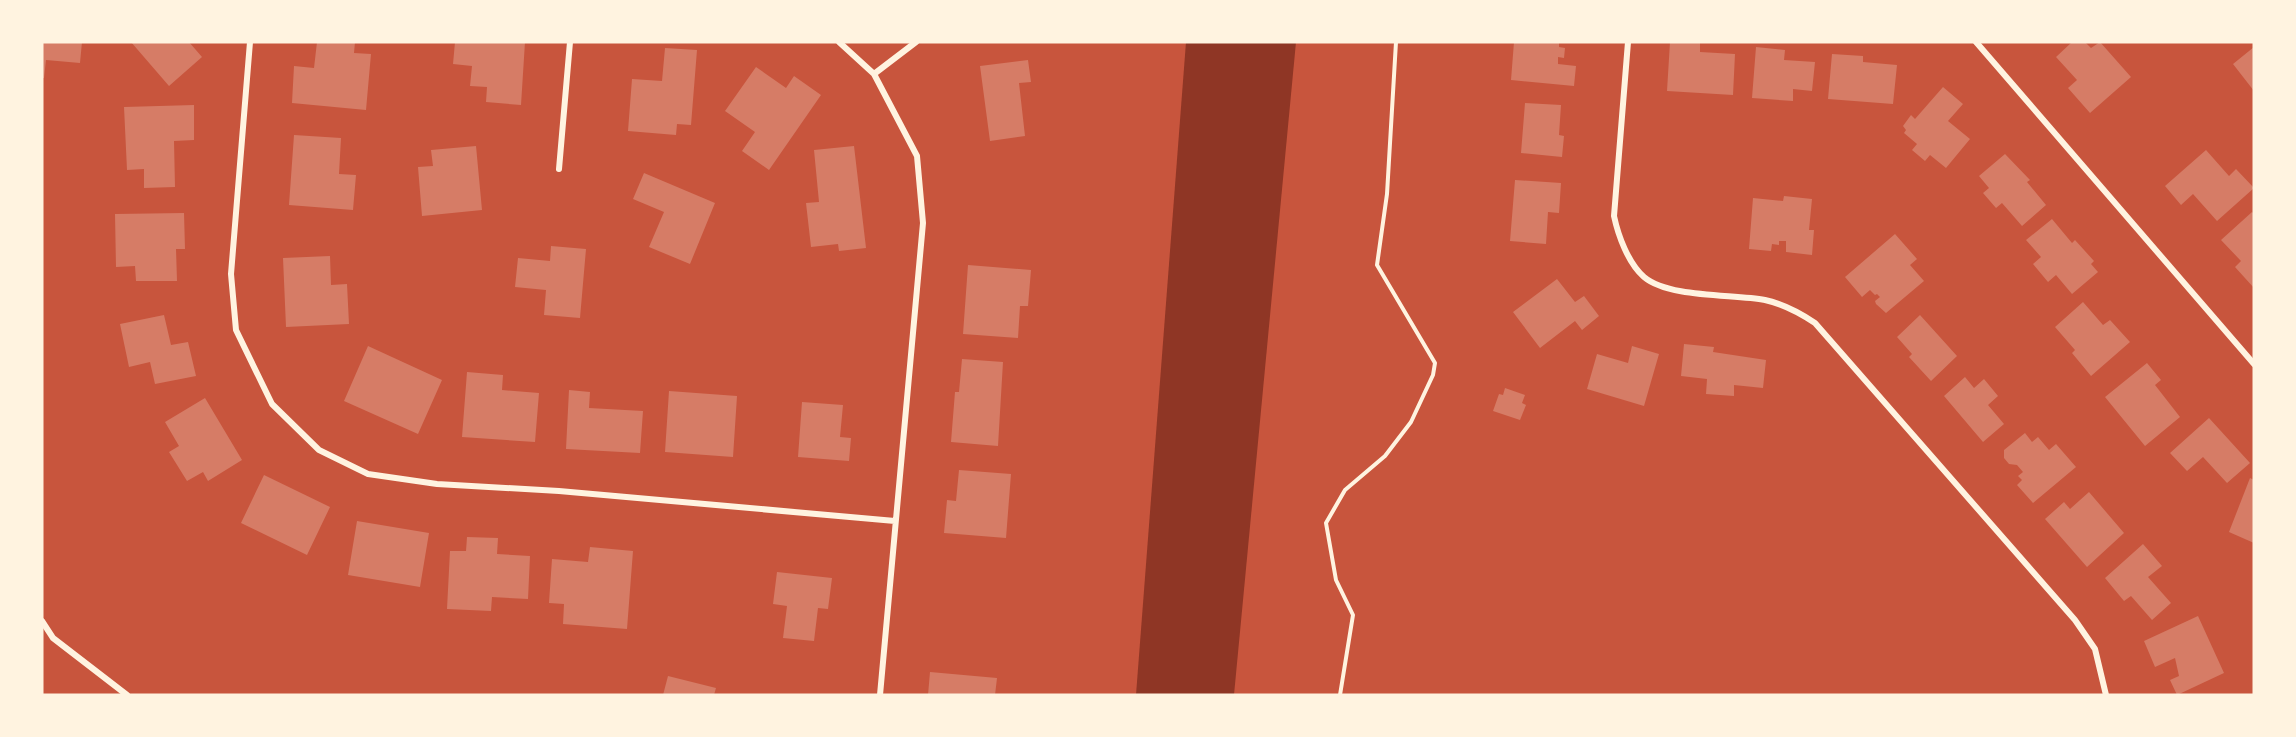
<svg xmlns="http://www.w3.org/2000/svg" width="2296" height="737" font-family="'PT Sans',sans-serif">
	<rect width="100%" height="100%" fill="#c8553d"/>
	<path fill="#8f3625" d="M1186,42H1296L1234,695H1136Z"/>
	<path fill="#d67c66" d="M42,42H82L80,63L46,60L44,78H42Z
		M131,42H189L202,57L169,86Z
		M317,42H355L354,53L371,54L366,110L292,103L294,66L314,68Z
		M455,42H525L521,105L486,102L487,87L470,86L472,66L453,64Z
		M1514,42H1559V47L1565,48L1564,58L1558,57V64L1576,66L1574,86L1511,80Z
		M1670,42L1700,43V52L1735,54L1733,95L1667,91Z
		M2072,42H2085L2091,48L2100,42L2131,77L2090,113L2068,88L2077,80L2056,57Z
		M1756,47L1785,50L1784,60L1815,62L1812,91L1793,89V101L1752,98Z
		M2254,47V91L2233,64Z
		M665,48L697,50L691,125L677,124L676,135L628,131L632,79L662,81Z
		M1832,54L1863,56V62L1897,65L1893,104L1828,99Z
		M1028,60L1031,82L1019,83L1025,136L990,141L980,66Z
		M756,67L786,88L794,76L821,95L769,170L742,151L755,132L725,111Z
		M1943,87L1963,104L1948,121L1970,139L1946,168L1930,155L1925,161L1912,150L1917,144L1904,133L1906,130L1903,126L1911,115L1915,119Z
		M1525,103L1561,105L1559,135L1564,136L1562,157L1521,153Z
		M194,105V140L174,141L175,187L144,188V169L127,170L124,107Z
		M294,135L341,138L339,174L356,175L353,210L289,205Z
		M476,146L482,210L422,216L418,167L433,166L431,150Z
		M854,146L866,248L839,251L838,244L811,247L806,203L819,202L814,150Z
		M2206,150L2229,176L2236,169L2254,188L2217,221L2193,194L2181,205L2165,186Z
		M2005,154L2030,180L2027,182L2046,205L2022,226L2002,203L1996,208L1983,193L1989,188L1979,176Z
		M644,173L715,203L690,264L649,247L664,212L633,199Z
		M1515,180L1561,183L1559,213L1548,212L1546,244L1510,241Z
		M1784,196L1812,199L1809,230H1814L1812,255L1786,252V241H1779V245L1772,244L1771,251L1749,249L1753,198L1783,201Z
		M2252,212L2254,214V288L2235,267L2241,261L2221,240Z
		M184,213L185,249H176L177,281H136L135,266L116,267L115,214Z
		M2052,219L2072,243L2075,240L2094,261L2091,264L2098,272L2072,294L2056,275L2048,282L2033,264L2041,257L2026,240Z
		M1895,234L1917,259L1910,265L1924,281L1886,313L1876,304L1875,301L1880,297L1877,294L1875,295L1870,290L1862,297L1845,277Z
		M551,246L586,249L580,318L544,315L546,290L515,287L518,258L550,261Z
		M330,256L331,285L347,284L349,324L286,327L283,258Z
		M968,265L1031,270L1028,306H1020L1018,338L963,334Z
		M1557,279L1575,302L1584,296L1599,316L1582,330L1575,321L1540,348L1513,312Z
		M2083,302L2103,325L2110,320L2130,342L2091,376L2072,353L2075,350L2055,327Z
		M164,315L171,345L188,342L196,376L155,384L150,362L129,367L120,324Z
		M1920,315L1957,356L1931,381L1909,357L1912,354L1897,337Z
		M1684,344L1714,347L1713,352L1766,360L1763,388L1734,385V396L1706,394L1707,379L1681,376Z
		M368,346L442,380L418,434L344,401Z
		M1632,346L1659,354L1644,406L1587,389L1597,354L1628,363Z
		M962,359L1003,362L998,446L951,442L955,392H959Z
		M2147,363L2161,380L2155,385L2180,417L2145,446L2105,397Z
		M467,372L503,375L502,390L539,393L535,442L462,437Z
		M1965,377L1974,388L1984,379L1998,396L1988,405L2004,424L1983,442L1944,396Z
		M1505,388L1525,395L1522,403L1526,405L1520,420L1493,411L1499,394L1503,395Z
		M569,390L590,392L589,408L643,411L640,453L566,449Z
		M669,391L737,396L733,457L665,452Z
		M205,398L242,460L208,481L203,472L187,481L169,452L179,446L165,422Z
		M802,402L843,405L840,437L851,438L849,461L798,457Z
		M2209,418L2250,463L2227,483L2203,457L2187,471L2170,453Z
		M2025,433L2032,442L2038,437L2049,450L2056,444L2076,467L2033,503L2017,485L2022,480L2018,476L2023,472L2017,465L2009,464L2004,458V450Z
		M959,470L1011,474L1006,538L944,533L947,500L956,501Z
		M264,475L330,507L307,555L241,523Z
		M2250,478L2254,480V543L2229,532Z
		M2089,492L2124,533L2087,567L2045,519L2064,502L2070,509Z
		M357,521L429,533L420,587L348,575Z
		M467,537L498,538L497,554L530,556L528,599L492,597L491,611L447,609L450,551H466Z
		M2143,544L2162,566L2148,577L2171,603L2152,620L2131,596L2124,601L2105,578Z
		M590,547L633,551L627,629L563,624L564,604L549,603L552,559L588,562Z
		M777,572L832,578L828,609L818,608L814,641L783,638L787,606L773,604Z
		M2198,616L2224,673L2177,695L2170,680L2179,676L2175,658L2155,667L2144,641Z
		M930,672L997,678L995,695H928Z
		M668,676L716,688L714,695H663Z"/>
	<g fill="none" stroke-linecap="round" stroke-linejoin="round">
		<path stroke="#fff3e0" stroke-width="4" d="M1340,695L1353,615L1336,580L1326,523L1345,490L1385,456L1411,422L1433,375L1435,363L1377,265L1387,194L1396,42"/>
		<path stroke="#fff3e0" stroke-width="6" d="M250,42L231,274L236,330L272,404L319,450L368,474L437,484L559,491L895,521
			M839,42L874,74L917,156L923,223L880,695
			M1628,42L1614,216C1618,235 1628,263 1644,277C1669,298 1732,294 1765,300C1783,304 1800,313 1815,323L2075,620L2095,649L2106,695
			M1976,42L2254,364
			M874,74L916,42
			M559,169L570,42
			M42,621L53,638L127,695"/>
	</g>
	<rect width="2296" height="737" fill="none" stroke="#fff3e0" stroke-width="87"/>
</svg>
